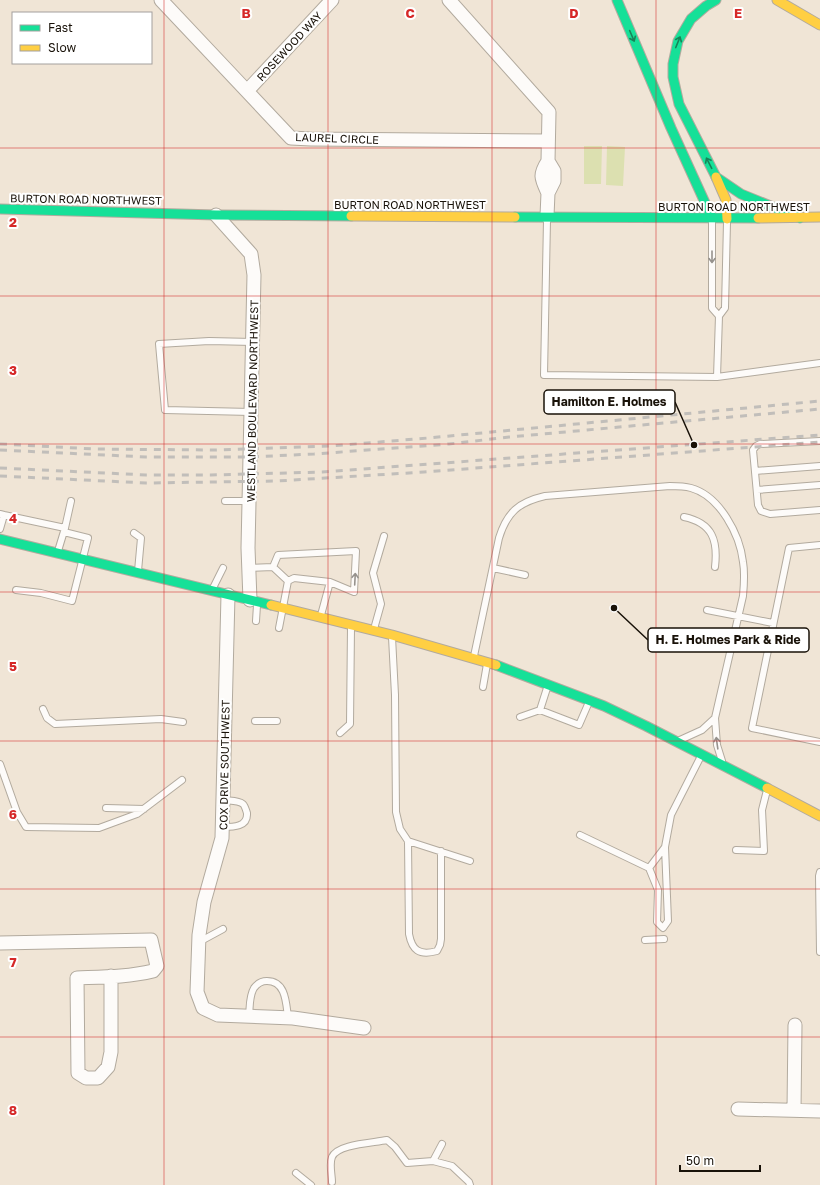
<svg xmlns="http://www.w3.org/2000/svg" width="820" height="1185" font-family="'Golos Text',sans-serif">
	<rect width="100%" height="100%" fill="#f0e5d6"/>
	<path fill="#dce0b0" d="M584,146H602L601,184H584Z
		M607,146L625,147L623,186L606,185Z"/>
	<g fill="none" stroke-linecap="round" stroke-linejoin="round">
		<defs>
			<path id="lane" d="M547,220L544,375L717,377L719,316L725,308L727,222
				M712,222V308L719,316
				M717,377L820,363
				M251,412L165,410L159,344L209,341L253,342
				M820,441L760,444L756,446L753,450L758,505L761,511L770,514L820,510
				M755,471L820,466
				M757,490L820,485
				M225,501H250
				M4,515L65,528L58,551
				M684,517C713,523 718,541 715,567
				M65,528L71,501
				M0,529L4,515L0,514
				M134,533L141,538L138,571
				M820,545L789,548L752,728L820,742
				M273,567L278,555L356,551L354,592L330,582L294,578L288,581
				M248,568L273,567L288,581
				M493,568L525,575
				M16,590L41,593L72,601L88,538L64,532
				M212,590L223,568
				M707,610L773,623
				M321,615L330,582
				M256,621L257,605
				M279,628L288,581
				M374,629L381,604L373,573L384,536
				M392,637L395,695L396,812L400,829L408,841L470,861
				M474,656L499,538C507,512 519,502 545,496L670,486C677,486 684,486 691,488C720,496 740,535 743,562C745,573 744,585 743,596L715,718L717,745L722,761
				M483,687L487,664
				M43,709L47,718L55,724L161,719L183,722
				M540,710L548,685
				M520,717L540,710L579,725L589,702
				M255,721H277
				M340,733L350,724L351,627
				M680,740L702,730L715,718
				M0,764L17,812L26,827L99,828L137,814L182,780
				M106,808L144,809
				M223,827C233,827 248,827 247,813C246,810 245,806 243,804C238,800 229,801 224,800
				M580,835L649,868
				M408,841L409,934C412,950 419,956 437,951L440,945L441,939V851
				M665,847L649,868L658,890L657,922L663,928L668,921L665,847L671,815L701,756
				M736,850L764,851L762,810L767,790
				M820,872L819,876L820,952
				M645,940L664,939
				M199,942L223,929
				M249,1016C250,1007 249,996 254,988C257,984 262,981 267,981C286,981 286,1003 288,1017
				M433,1161L442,1144
				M296,1173L311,1185
				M332,1182C332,1175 329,1164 332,1157C337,1144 373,1143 387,1140L395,1147L407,1163L433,1161L452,1166L469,1182L470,1185"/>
			<path id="street" d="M161,0L291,138L311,139L548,141
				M449,0L549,112L548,161L554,171V181L548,193L547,216
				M247,91L332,0
				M548,193C541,178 539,175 548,161
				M216,215L251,254L254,275L248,548L250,600
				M228,595L222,838L204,902L199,935L197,992L203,1008L218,1015L293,1018L364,1028
				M0,943L151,940L157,966L153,971C128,977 102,977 77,978L78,1073L86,1078H98L108,1067L111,1052V976
				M738,1109L820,1111
				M794,1110L795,1025"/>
			<path id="fast" d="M617,0L671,128L712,218
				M716,0L706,6L691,19L678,41L673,64V77L679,104L716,177L741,194L800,218
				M0,209L216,215L351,216
				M515,217L758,218
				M0,539L271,605
				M496,665L604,706L646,726L767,788"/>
			<path id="slow" d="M777,0L820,25
				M716,177L726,200L727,219
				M351,216L515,217
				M758,218L820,217
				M271,605L392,635L496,665
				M767,788L820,816"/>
		</defs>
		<use href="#lane" stroke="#b2aa9e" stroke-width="8"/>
		<use href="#street" stroke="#b2aa9e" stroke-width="15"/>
		<use href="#fast" stroke="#b2aa9e" stroke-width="11"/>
		<use href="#slow" stroke="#b2aa9e" stroke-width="11"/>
		<use href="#lane" stroke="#fdfbf9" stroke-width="6"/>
		<use href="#street" stroke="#fdfbf9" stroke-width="13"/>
		<use href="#fast" stroke="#16e098" stroke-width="9"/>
		<use href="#slow" stroke="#ffcf43" stroke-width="9"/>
		<path stroke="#c1beba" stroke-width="3" stroke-dasharray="7 7" stroke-linecap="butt" d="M0,444L95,449L214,450L331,446L428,438L820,401
			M0,450L146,457H250L314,454L449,444L509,437L820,409
			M0,468L146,475H211L322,472L820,435
			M0,476L146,483L277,481L424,472L820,442"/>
	</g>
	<defs><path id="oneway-shaft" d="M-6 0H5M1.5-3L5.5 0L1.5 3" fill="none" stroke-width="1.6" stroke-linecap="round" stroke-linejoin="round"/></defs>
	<g stroke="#178358">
		<use href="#oneway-shaft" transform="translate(632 36) rotate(67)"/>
		<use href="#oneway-shaft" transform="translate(678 42) rotate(-68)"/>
		<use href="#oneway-shaft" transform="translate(709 163) rotate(-117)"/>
	</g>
	<g stroke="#96928d">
		<use href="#oneway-shaft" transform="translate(712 257) rotate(90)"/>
		<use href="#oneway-shaft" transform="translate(355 579) rotate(-87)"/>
		<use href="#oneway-shaft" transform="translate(717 743) rotate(-98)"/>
	</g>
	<path fill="none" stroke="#d62828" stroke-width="1" stroke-opacity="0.55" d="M164,0V1185M328,0V1185M492,0V1185M656,0V1185M0,148H820M0,296H820M0,444H820M0,592H820M0,741H820M0,889H820M0,1037H820"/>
	<g text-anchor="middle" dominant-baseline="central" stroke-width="4" stroke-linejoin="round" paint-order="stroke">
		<g font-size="11" fill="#191209" stroke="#fff">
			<text transform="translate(289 46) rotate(-47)">ROSEWOOD WAY</text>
			<text transform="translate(337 138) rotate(2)">LAUREL CIRCLE</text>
			<text transform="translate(86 199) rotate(1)">BURTON ROAD NORTHWEST</text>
			<text x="410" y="204">BURTON ROAD NORTHWEST</text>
			<text x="734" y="206">BURTON ROAD NORTHWEST</text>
			<text transform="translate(252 401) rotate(-89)">WESTLAND BOULEVARD NORTHWEST</text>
			<text transform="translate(224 765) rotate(-89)">COX DRIVE SOUTHWEST</text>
		</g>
	</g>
	<g font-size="13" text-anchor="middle" font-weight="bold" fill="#d62828" stroke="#fff" stroke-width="4" stroke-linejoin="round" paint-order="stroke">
		<text x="246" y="18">B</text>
		<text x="410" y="18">C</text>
		<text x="574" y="18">D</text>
		<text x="738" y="18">E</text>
		<text x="13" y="227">2</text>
		<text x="13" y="375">3</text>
		<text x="13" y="523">4</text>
		<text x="13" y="671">5</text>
		<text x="13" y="819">6</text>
		<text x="13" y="967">7</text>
		<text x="13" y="1115">8</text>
	</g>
	<path fill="none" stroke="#191209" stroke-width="1.5" d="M694 445L675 402M614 608L648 640"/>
	<g fill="#191209" stroke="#fff" stroke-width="1.5">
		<circle cx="694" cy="445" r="4"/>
		<circle cx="614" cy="608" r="4"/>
	</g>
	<g fill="#fff" stroke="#191209" stroke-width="1.5">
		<rect x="544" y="390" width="131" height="24" rx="4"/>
		<rect x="648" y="628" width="161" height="24" rx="4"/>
	</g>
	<g font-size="12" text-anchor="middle" font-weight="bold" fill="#191209">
		<text x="609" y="406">Hamilton E. Holmes</text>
		<text x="728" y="644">H. E. Holmes Park &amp; Ride</text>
	</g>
	<rect x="12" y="12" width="140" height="52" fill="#ffffff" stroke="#a3a09d"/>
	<rect x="20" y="25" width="20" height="6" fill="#16e098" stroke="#a3a09d"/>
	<text x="48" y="32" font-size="12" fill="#191209">Fast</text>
	<rect x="20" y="45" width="20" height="6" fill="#ffcf43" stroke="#a3a09d"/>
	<text x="48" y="52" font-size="12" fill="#191209">Slow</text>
	<path d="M680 1165v6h80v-6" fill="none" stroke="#191209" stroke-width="2"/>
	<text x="686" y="1165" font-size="12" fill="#191209" stroke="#ffffff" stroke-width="3" paint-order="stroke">50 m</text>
</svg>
